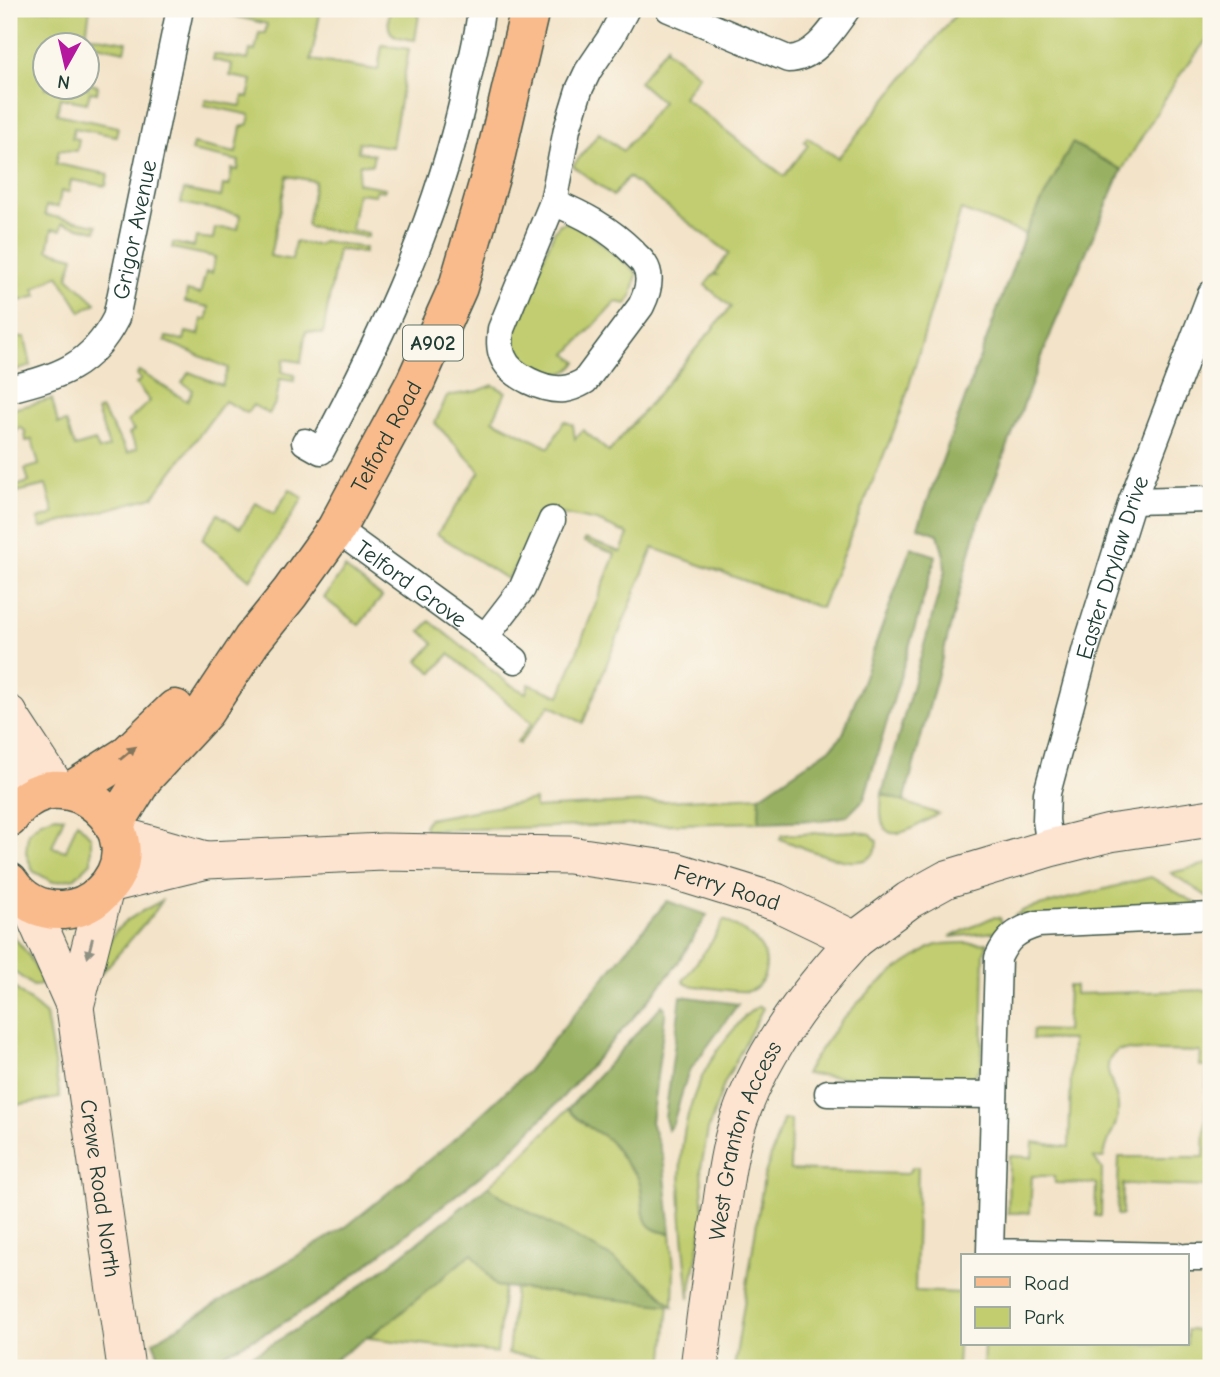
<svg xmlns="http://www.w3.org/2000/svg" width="1220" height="1377" font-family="'Comic Neue',sans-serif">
	<rect width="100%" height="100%" fill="#fbf7ec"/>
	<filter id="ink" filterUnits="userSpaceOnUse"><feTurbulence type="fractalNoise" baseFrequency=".0143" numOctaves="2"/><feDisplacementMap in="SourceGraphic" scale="14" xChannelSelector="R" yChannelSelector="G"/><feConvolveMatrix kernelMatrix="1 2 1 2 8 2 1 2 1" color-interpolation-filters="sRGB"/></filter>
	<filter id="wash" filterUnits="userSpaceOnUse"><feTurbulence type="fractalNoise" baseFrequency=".00686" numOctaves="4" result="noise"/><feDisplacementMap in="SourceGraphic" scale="28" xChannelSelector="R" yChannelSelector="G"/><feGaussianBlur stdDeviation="1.57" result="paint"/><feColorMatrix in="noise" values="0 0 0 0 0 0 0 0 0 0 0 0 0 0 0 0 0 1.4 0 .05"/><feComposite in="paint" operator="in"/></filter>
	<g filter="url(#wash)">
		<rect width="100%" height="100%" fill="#f3e3c8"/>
		<path fill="#c1cd6f" stroke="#708552" stroke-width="2" d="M9,9H90L86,35L127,42L125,51L86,43L85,45L46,46V88H88V59L96,60L91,84L98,86L97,93L90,92L87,103L60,98L57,114L118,127L116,136L74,128L72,138L79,139L77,151L59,150L56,164L108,174L106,186L71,180L69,192L61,191L58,207L46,206L45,215L97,225L96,231L62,223L61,230L52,229L48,250L74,257L68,277L96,303L81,312L58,275L34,289L37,296L9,304Z
			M222,9L255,16L257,9H321L311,60L378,70L382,45L409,49L392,147L359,142L358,152L374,154L372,165L360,164L357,183L385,188L384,191L376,190L375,195L357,193L351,230L368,233V237L309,227L307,223L315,181L287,176L270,256L292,260L295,242L317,245L324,241L365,248L364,253L338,249L323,334L306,331L301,362L284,359L282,372L295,375L294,381L280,379L276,402L269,414L253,405L247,413L225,401L153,497L41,528L38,519L54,514L46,485L9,494V488L29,482L25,469L39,465L32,440L26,441L25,431L20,427L17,431L9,433V410L52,399L58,424L66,422L75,447L95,441L99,450L109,447L97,411L101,409L128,453L137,448L129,434L134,430L127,422L150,401L136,384L141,379L137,375L139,371L187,401L193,390L182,383L189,372L222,385L228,368L165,341L166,337L184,340L186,332L199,335L202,319H207L209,307L185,302L187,291L200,294L206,272L212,273L215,257L172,248L173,243L194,247L196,237L213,239L215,228L238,229L240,215L181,203L184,190L221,197L223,185L229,186L232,169L238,170L239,161L191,151L193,144L236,153L241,127L248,124L250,115L204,105L206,100L241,106L243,96L248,97L252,80L230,76L232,64L213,60L214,54L248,60L250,50L255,51L259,33H265L267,24L221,13Z
			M389,9H420L415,40C389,36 387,36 389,9Z
			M960,9H1211V34L1177,79L1122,170L1072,143L1025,234L961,210L901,413L821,608L653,548L583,723L550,705L519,744L517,742L532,723L449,654L433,673L418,661L434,643L421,631L430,621L509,684L526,693L529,684L560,696L615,554L584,542L585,539L621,552L628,534L597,521L551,512L507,579L437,534L480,471L435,423L447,396L478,391L493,385L506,392L493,420L549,448L564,421L573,425L575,439L583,430L609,452L731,307L705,285L713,275H717L715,273L729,253L628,177L613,196L573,166L599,133L623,151L662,102L639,82L667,46V50L699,75L683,97L784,176L808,145L804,141L807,137L838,158Z
			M568,222L588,232L637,273L632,296L627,304L616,302L567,354L577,362C561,387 527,366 512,350L511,334L555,230L560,224Z
			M9,337H25L31,366L9,373Z
			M290,489L303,498L250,580L202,539L218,514L240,528L256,503L274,514Z
			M345,568L382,597L359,625L324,598Z
			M882,794L938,814C905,833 875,853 882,794Z
			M760,796L759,822L427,830L424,826L428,819L535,800V808Z
			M55,816L64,817L52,847L66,851L77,822L91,837V862L75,878L53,882L33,871L26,853L28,833L41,821Z
			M856,831L871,834L877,841C877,884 802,846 780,839L782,835Z
			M1211,863V899L1171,873Z
			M1151,877L1205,909L1036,916L1016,915L1024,910Z
			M161,901L156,910L102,973C107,927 123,922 161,901Z
			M993,917L1000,918L1002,924L995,932L950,937Z
			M724,920C745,931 774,946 764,976C761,983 756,989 749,991C735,993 709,987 694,986L686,984L683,981L711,943Z
			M9,931L28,954L42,980L40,985L33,986L9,968Z
			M988,943L984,953L982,1065L971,1080L953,1086L805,1074C832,1027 869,985 916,957C921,954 928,948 934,946C947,941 974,944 988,943Z
			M9,983L46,1015L60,1098L9,1106Z
			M1068,986H1075V994L1211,990V1187L1123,1184L1122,1215H1117L1119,1157H1204L1207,1067L1200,1066L1201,1052L1118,1050C1096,1067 1116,1084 1118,1105C1120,1126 1105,1139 1104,1158H1094L1102,1169L1101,1216H1095L1096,1184L1055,1183L1054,1176H1032L1030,1213H1008L1009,1156L1032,1157L1033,1142L1069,1147L1072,1040L1032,1039L1033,1030L1066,1031Z
			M760,1006L763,1008L724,1084L708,1130L701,1168L704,1218L689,1299C681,1203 662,1116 729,1035C737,1026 748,1010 760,1006Z
			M568,1109C579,1121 588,1127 602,1135C614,1142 618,1153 626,1163C630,1168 634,1171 637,1176C650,1197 631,1231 671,1233L674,1269L673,1306L648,1283L614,1259L504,1198L488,1186L518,1159Z
			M783,1120H791L790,1170L907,1174L913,1167H918L915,1291L961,1293L957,1368H845L839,1363L835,1368H734L764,1177Z
			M472,1252L496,1286L504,1287L497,1353L369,1338Z
			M515,1288L669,1305L663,1368H605V1364L508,1354Z
			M1187,1330L1211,1331V1368H983L984,1344H1187Z"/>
		<path fill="#98b062" stroke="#5c764b" stroke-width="2" d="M1072,143L1122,170L1053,328L977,526L904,802L882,794L945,571L944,556L938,534L918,527L1025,234Z
			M911,547L936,556L864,799L847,816L824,820L759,822L760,796L832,747L843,734Z
			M667,901L707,915L676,966L647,1002L560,1100L503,1158L326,1297L273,1329L196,1368H164L153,1342L347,1226L451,1142L527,1072Z
			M681,996L738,1004L688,1073L673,1123L668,1130L665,1118Z
			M662,1005L665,1008V1015L651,1122L663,1157L671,1233C630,1231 650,1199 637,1176C634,1171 630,1168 626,1164C618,1153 614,1142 602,1135C588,1127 579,1121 568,1109Z
			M488,1186L504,1198L614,1259L648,1283L673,1306L496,1286L472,1253L396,1317L323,1368H226C323,1322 405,1253 488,1186Z"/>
	</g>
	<g filter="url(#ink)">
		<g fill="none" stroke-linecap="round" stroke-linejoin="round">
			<defs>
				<g id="street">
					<path d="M669,9L788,59C815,59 833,28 847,9"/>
					<path d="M553,202C584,215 609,228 633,252C636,256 642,260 644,264C653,277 647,294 641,306L585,381C578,385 572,388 564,389C545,391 510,376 503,357C499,348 500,339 501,329L553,202L567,129L579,90L588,71L611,37L626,9"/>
					<path id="s1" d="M9,389C59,376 91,367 116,318L180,9"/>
					<path d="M305,442L321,451C384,333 440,213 467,82C472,58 479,33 481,9"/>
					<path d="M1132,501L1211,499"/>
					<path id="s2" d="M336,529L485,637L522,589L552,520"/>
					<path d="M485,637L515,660"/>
					<path id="s3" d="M1050,848L1046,820L1047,793L1086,648L1132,501L1211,294"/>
					<path d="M828,1093L994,1095"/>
					<path d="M1177,1256L990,1252L998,958C1007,938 1017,930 1038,924L1211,916"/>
					<path d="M1187,1257H1211"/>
				</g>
				<g id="secondary">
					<path d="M9,714L13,812"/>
					<path d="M9,715L58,790"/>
					<path d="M118,835L206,860"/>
					<path id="s4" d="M109,884L207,860L383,852L569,855L672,870L776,902L855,940L909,900L947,879L1050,848L1110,833L1211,818"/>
					<path id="s5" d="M28,901L75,1007L126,1368"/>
					<path d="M75,1007L105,889"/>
					<path id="s6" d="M699,1368C705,1317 712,1266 720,1216C724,1188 727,1159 735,1132C757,1058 804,996 855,940"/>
				</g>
				<g id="primary">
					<path d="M71,791L126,756L175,709"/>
					<path d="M9,818C60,743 164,834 101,893C91,903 77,909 63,910C41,911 21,901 9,882"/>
					<path id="s7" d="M114,825L144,777L205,711L252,640L290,593L336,529L415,383L458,287L493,167L530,9"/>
				</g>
			</defs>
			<use href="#street" stroke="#3f564a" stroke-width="29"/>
			<use href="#secondary" stroke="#3f564a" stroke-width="39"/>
			<use href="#primary" stroke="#3f564a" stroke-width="41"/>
			<use href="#street" stroke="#fff" stroke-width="26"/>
			<use href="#secondary" stroke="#fde4d1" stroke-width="37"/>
			<use href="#primary" stroke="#fabb8c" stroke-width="38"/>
		</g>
		<defs><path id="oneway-solid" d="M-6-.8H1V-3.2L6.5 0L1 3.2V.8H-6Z" transform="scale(1.75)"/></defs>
		<use fill="#82765c" href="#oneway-solid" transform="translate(128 753) rotate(-40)"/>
		<use fill="#8e9082" href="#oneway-solid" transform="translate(90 948) rotate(104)"/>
	</g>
	<g text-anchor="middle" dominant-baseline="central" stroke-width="7" stroke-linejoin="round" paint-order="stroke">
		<rect fill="#fbf7ec" stroke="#61756b" stroke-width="2" x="403" y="325.5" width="60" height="35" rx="5"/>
		<g font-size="21" font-weight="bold" fill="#1f3d34">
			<text x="433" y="343">A902</text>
		</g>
		<g font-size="23" fill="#1f3d34" stroke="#fbf7ec">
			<text stroke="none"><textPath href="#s1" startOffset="224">Grigor Avenue</textPath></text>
			<text stroke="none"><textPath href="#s7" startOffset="476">Telford Road</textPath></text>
			<text stroke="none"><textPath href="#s3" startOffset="290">Easter Drylaw Drive</textPath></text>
			<text stroke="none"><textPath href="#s2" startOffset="93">Telford Grove</textPath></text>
			<text stroke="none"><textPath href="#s4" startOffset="625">Ferry Road</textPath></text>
			<text stroke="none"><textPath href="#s6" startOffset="233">West Granton Access</textPath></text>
			<text stroke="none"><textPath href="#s5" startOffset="299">Crewe Road North</textPath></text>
		</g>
	</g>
	<rect width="1220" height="1377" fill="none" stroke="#fbf7ec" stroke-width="35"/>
	<rect x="961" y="1254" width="228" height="91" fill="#fbf7ec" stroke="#a3ada2" stroke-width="2"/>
	<rect x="975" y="1277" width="35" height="10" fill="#fabb8c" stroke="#a3ada2" stroke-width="2"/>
	<text x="1024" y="1290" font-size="21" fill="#1f3d34">Road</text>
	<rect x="975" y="1307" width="35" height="21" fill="#c1cd6f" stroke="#a3ada2" stroke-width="2"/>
	<text x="1024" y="1324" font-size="21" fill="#1f3d34">Park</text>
	<g transform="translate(66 66) rotate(188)"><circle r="33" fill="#fbf7ec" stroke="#a3ada2" stroke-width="2"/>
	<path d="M0-5L12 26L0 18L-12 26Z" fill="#b5179e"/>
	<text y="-10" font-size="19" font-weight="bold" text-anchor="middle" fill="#1f3d34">N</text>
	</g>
</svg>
